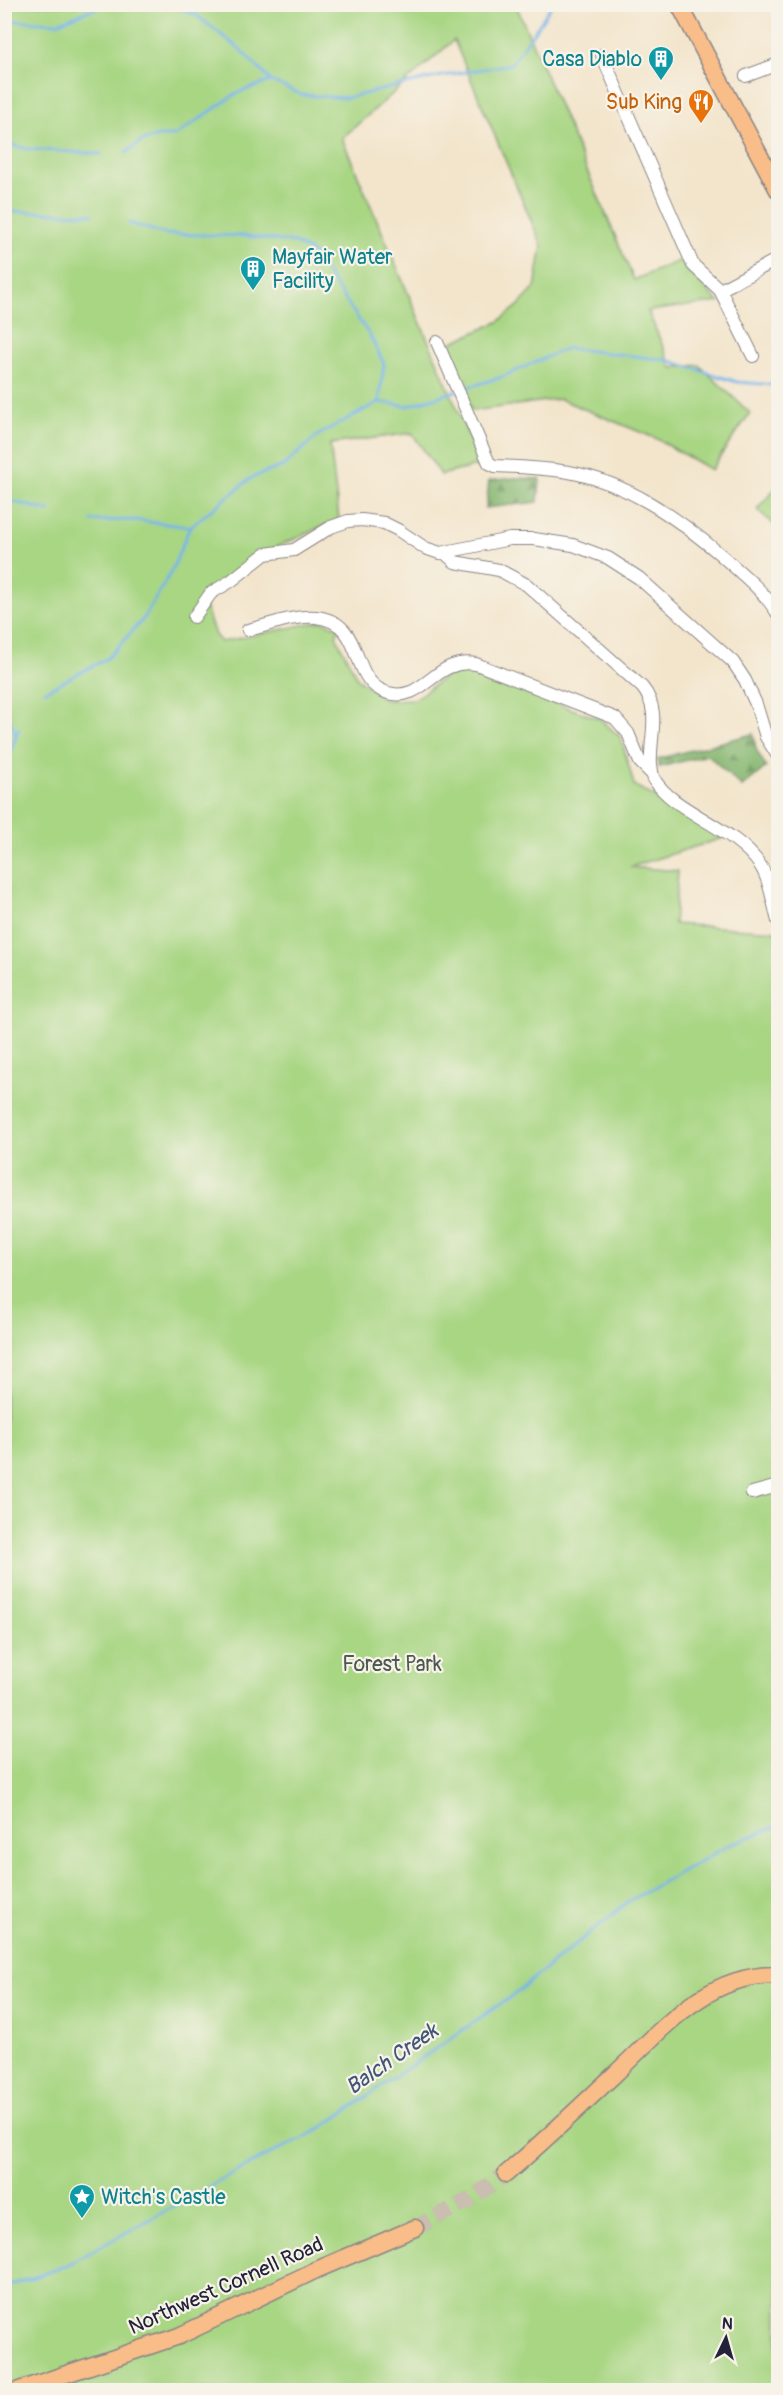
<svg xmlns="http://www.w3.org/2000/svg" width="783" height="2395" font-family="Pangolin,sans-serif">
	<defs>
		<pattern id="forest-firs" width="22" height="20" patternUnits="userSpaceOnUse" patternTransform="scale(1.5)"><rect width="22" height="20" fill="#86b771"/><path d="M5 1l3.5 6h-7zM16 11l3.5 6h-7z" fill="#6d945e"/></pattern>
	</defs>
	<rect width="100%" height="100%" fill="#f7f3e8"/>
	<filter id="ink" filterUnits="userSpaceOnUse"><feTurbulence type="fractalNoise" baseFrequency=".0167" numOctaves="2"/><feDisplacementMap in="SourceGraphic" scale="12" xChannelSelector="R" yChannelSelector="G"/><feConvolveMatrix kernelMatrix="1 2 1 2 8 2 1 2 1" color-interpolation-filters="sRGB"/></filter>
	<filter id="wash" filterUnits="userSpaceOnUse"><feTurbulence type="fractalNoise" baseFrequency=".008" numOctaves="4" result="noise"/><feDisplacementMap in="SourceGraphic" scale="24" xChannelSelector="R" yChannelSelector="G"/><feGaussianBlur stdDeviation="1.35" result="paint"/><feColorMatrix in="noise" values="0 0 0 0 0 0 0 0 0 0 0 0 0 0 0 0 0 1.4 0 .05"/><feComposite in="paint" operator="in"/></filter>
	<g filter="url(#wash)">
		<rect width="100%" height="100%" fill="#f3e5cc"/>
		<path fill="url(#forest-firs)" stroke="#546c56" stroke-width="1.5" d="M515,478L540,479L538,502L486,508L489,481Z
			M753,734L756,749L766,767L742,787L708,755L659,767L657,759Z"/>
		<path fill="#a8d683" stroke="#657c5f" stroke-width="1.5" d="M5,5H516L634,280L681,260L684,267L719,302L648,311L672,368L699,365L750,413L711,470L657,439L560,399L472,411L444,346L498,322L518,306L535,288L542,246L454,40L342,138L481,465L441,475L412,433L330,444L339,519L263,553L202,598L215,635L221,642L322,621L339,628L336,636L357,678L385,700L415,699L446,676L468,672L600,719L621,738L634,785L723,838L630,867L678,871L674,924L776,931L778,937V2390H5Z
			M778,486V529L757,509Z"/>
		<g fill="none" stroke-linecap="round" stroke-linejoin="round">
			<path stroke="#77b3e9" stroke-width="3" d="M169,4L196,15L241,50L271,81L302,95L346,98L437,77L511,64L541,22L552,4
				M4,20L57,23L106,4
				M4,143L27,149L101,154
				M126,153L142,141L159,136H175L237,93L271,81
				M4,211L92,214
				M129,223L165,234L247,236L295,243L313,253L370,336L384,364L379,401
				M462,389L502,377L567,348L667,360L737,382L775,385
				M4,499L49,511
				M92,521L134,520L190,527
				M45,691L108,658L144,618L172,570L190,527L251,478L283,466L320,434L379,402L408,406L456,391
				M4,701L16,737
				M4,770L19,728
				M775,2220L778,2217
				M4,2288L65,2266L262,2158L317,2131L516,1993L629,1901L731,1844L778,1826"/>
		</g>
	</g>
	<g filter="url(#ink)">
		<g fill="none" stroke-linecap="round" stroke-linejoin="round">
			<path stroke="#c9beaf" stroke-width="16" stroke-dasharray="16 8" stroke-linecap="butt" d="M415,2228L469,2200L506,2174"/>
			<defs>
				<path id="minor" d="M602,55L693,265L720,290L753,356
					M746,76L778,64
					M720,290L778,259
					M437,342L489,463L495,466C520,467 545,468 569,472C628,483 676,517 721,555C741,573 764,591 778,614
					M446,554L455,562L499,570L527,585L642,687C662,711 649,737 651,765C652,770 652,775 654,779C673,812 735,827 760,865C770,880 773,903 778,921
					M194,617L211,593L231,581L265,554L294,550L331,527L348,521L362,520L384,523L398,530L425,548L440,553L510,539H534L573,545L608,558L639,578L733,662L745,680L756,704L766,737L778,756
					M248,630C269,625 294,615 316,617C368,623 347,681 388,693C425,703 434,657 476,664L615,718L628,733L640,762L652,774
					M752,1493L778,1486"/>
				<path id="major" d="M679,4L778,190
					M506,2174C543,2142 579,2108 615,2074C663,2029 706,1974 778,1975
					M19,2390L179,2336L316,2270L415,2228"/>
			</defs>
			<use href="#minor" stroke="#8a8484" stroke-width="14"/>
			<use href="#major" stroke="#8a8484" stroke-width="19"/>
			<use href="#minor" stroke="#fff" stroke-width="12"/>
			<use href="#major" stroke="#f8bd89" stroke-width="16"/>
		</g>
	</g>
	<defs>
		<symbol id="building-pin" viewBox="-11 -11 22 30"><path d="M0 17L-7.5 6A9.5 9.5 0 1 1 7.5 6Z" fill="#0f9aa8" stroke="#f7f3e8"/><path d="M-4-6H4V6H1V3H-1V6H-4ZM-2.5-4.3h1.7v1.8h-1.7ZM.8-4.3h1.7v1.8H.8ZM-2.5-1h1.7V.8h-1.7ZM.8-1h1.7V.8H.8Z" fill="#fff"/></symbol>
		<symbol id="restaurant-pin" viewBox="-11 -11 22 30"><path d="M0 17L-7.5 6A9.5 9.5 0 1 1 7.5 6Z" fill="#e8710a" stroke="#f7f3e8"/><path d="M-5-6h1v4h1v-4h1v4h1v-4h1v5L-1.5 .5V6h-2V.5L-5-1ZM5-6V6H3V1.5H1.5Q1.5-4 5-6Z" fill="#fff"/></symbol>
		<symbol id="sight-pin" viewBox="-11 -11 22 30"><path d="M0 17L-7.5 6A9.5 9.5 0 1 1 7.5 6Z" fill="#0f9aa8" stroke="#f7f3e8"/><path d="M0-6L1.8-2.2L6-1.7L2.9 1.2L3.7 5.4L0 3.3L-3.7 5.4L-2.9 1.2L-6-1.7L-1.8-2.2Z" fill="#fff"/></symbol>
	</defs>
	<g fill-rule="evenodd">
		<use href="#building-pin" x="646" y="44" width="30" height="40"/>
		<use href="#restaurant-pin" x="686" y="87" width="30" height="40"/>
		<use href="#building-pin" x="238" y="254" width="30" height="40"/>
		<use href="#sight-pin" x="67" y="2182" width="30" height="40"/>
	</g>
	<g text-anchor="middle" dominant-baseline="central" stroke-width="4.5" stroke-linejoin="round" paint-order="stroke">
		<g font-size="21" fill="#0d838f" stroke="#f7f3e8" text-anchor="start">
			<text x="642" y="59" text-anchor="end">Casa Diablo</text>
			<text x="272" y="257">Mayfair Water<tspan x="272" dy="24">Facility</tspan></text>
			<text x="101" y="2197">Witch's Castle</text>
		</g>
		<g font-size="21" fill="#c56008" stroke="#f7f3e8" text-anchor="end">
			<text x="682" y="102">Sub King</text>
		</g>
		<g font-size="21" fill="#4a5851" stroke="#f7f3e8">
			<text x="392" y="1664">Forest Park</text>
		</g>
		<g font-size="21" fill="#22223b" stroke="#f7f3e8">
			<text transform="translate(226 2286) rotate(-24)">Northwest Cornell Road</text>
		</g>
		<g font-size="22" font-style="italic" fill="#405578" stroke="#f7f3e8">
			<text transform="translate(392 2059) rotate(-35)">Balch Creek</text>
		</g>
	</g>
	<rect width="783" height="2395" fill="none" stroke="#f7f3e8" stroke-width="24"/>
	<g transform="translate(726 2338) rotate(5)" stroke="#f7f3e8" stroke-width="4.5" paint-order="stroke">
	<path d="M0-4.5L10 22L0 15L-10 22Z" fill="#22223b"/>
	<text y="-9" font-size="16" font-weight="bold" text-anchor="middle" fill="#22223b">N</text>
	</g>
</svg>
